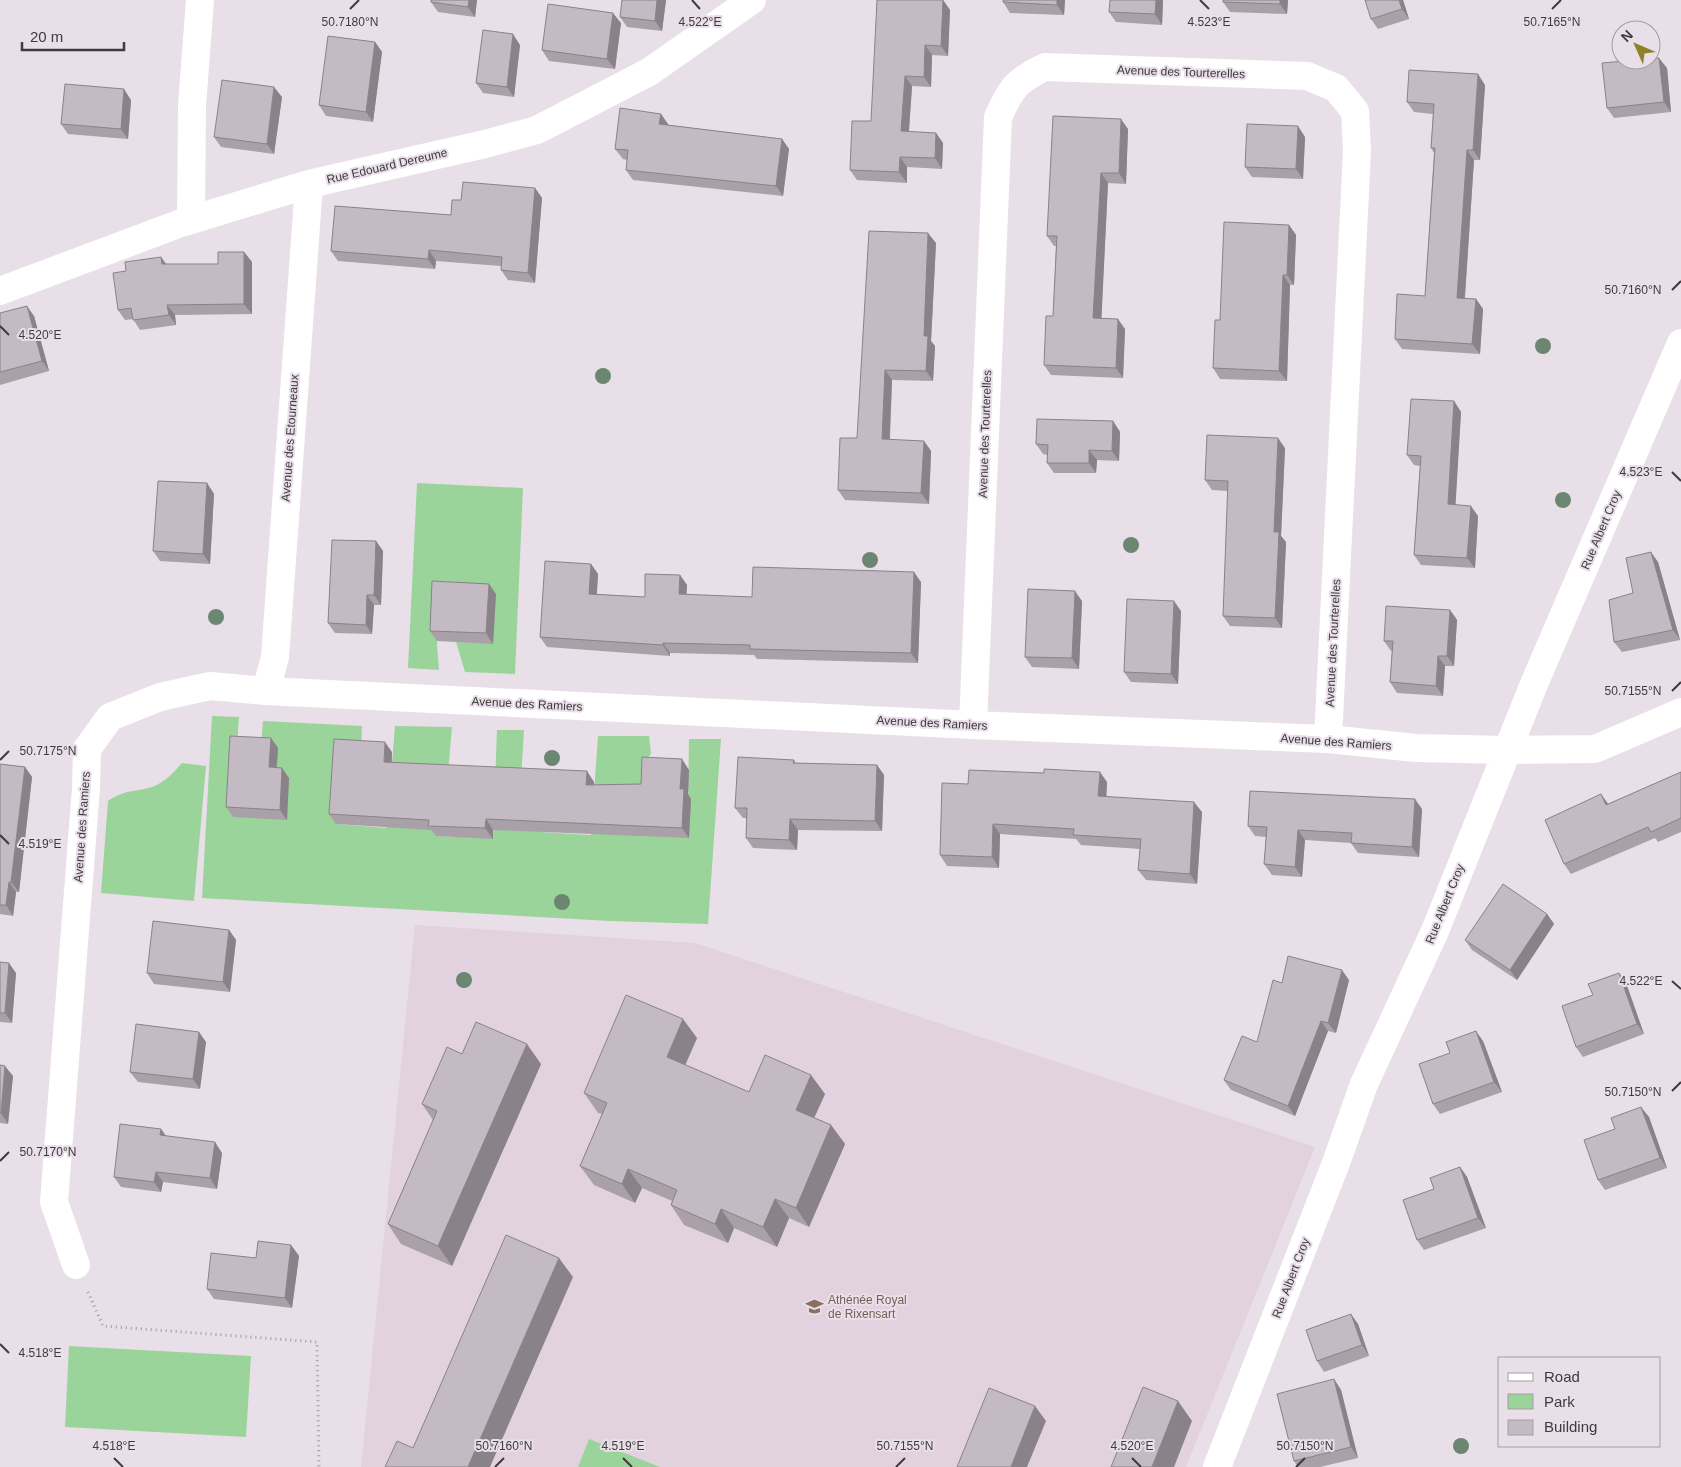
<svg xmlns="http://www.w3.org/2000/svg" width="1681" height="1467" font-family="Arial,sans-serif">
	<rect width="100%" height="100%" fill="#e9dfe8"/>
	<path fill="#e2d2e0" d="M415,925L695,943L1315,1147L1186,1467H361Z"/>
	<path fill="#9ad49b" d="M417,483L523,488L515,674L465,672L456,642L493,643L440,591L437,645L439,670L408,668Z
		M212,716L239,717L237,746L276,777L261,747L263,721L362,726L361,750L336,824L387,828L395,726L452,727L448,774L436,836L493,838L497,730H524L521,780L543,779L540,832L591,835L598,736H649L651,754L643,763L688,799L689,739H721L708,924L610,921L202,898Z
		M182,763L206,766L194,901L101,893L108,801C123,790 135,792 152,787C164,783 174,772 182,763Z
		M69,1346L251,1356L246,1437L65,1427Z
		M589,1439L660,1467H578Z"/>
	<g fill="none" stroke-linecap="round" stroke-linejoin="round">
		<path stroke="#a19aa0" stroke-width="3" stroke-dasharray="1 4" stroke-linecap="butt" d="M88,1292L103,1326L317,1342L319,1467"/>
		<path stroke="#fff" stroke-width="28" d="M191,220L192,106L200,0
			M0,291L181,223L309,184L485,144L537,130L649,72L752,0
			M266,691L275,657L309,184
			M973,725L998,117C1012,87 1016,81 1045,67L1307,76L1336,88L1355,111L1357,151L1328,739
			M76,1265L54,1202L86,788L87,749L110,717L160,697L210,686L266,691L973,725L1328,739L1416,748L1508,750L1595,749L1681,712
			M1217,1467L1336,1163L1364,1084L1435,931L1534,684L1681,343"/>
	</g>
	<g fill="#6c8771">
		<circle cx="1543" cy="346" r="8"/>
		<circle cx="603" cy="376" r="8"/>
		<circle cx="1563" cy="500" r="8"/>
		<circle cx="1131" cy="545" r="8"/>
		<circle cx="870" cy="560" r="8"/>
		<circle cx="216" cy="617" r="8"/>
		<circle cx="552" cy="758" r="8"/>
		<circle cx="562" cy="902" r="8"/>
		<circle cx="464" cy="980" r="8"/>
		<circle cx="1461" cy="1446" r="8"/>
	</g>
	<path fill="#a9a0a8" d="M477,0L475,17L438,12L431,2Z
		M666,0L662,31L627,27L620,17Z
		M943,0L950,10L948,56L932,55L931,87L912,86L909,132L936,133L943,143L942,169L907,167V183L857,180L850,170L871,121Z
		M1065,0L1064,15L1010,13L1003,2Z
		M1163,0L1162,25L1116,22L1109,12Z
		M1288,0L1287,14L1230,12L1223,2Z
		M1365,0H1403L1409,19L1378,29L1371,19Z
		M621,23L615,69L549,61L542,50Z
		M375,42L382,52L373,122L326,116L319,105Z
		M520,45L514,97L483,93L476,83Z
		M1667,68L1671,112L1614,118L1607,108Z
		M1485,85L1480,160H1474L1465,298L1476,299L1483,309L1480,354L1402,349L1395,339L1425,296L1434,153L1431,148L1433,114L1414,112L1407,102Z
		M282,97L274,154L221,147L214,137Z
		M131,100L128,139L68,134L61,124Z
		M661,114L668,125L782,139L789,149L783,196L633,180L626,170L627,160L623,159L615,149Z
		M1128,129L1126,184L1108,183L1101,318L1125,329L1123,378L1051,375L1044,365L1053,316L1056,246H1054L1047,236Z
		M1305,137L1303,179L1252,177L1245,167Z
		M535,188L542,198L535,283L508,280L501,270V266L436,261L435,269L338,261L331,251L451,215L461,200Z
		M1289,225L1296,235L1294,285H1290L1287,381L1220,379L1213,368Z
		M936,243L931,341L935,346L933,381L892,380L890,440L924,441L931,451L929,504L845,500L838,490L857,438Z
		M244,252L252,262V314L175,315L176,325L140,330L133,319L125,320L118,310L126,271L161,257L166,264H218Z
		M0,313L34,316L49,371L0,385Z
		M1454,401L1461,412L1455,505L1478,516L1475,568L1421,565L1414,555L1420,466L1414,465L1407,455Z
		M1113,421L1120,432L1119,461L1097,460L1096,473H1054L1047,463V455L1043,454L1036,444Z
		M1285,448L1281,536L1286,542L1282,628L1230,626L1223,616L1228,491L1212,490L1205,480Z
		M207,483L214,494L210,564L160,561L153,551Z
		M376,541L383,551L381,605H374L372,634L335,633L328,623Z
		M1658,562L1680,640L1622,652L1614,642L1633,593Z
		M591,564L598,574L597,594L645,597L680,575L687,585L686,595L752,597L921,582L918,663L757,659L754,655L670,653V656L547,647L540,637Z
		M496,594L493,644L437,641L430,631Z
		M1082,601L1079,669L1032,667L1025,657Z
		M1450,610L1457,620L1454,666H1445L1443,696L1397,693L1390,682L1392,651H1391L1384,641Z
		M1181,611L1178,684L1131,682L1124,672Z
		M271,738L278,748L277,767L289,778L287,820L233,817L226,807Z
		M392,752V762L594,782V785L641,784L689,770L688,794L691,799L689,838L493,830V839L436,836L431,830L336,824L329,814Z
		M794,760L796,763L877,765L884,775L882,831L798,830L797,850L753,848L746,838L747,818H743L735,808Z
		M0,764L25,767L32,777L19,892H16L13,916L0,914Z
		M1681,772V832L1658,842L1655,838L1571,874L1564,864L1608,804Z
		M1107,782L1106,796L1202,812L1197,884L1146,880L1138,870L1140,849L1081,845L1076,839L1000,834L999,868L947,866L940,855L968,784Z
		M1422,809L1419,857L1358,853L1351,843L1305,840L1302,877L1272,875L1264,864L1266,837L1255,836L1248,826Z
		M1547,914L1554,924L1517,980L1472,950L1465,940Z
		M229,930L236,940L230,992L154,984L147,973Z
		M0,962L16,973L12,1023L0,1022Z
		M1619,973L1626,983L1644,1034L1583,1057L1576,1047L1593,995Z
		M1349,980L1336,1033L1328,1031L1295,1116L1231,1090L1224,1080L1257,1042Z
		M697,1038L685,1065L749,1092L825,1094L814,1118L831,1125L845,1144L809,1227L789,1218L777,1247L734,1228L728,1243L684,1225L671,1205L672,1201L642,1188L635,1203L594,1185L580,1166L602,1114L598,1113L584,1093Z
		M1483,1041L1502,1092L1440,1114L1433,1104Z
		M206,1042L200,1089L138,1082L130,1072Z
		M541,1064L452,1266L401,1244L388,1224L433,1120L422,1104Z
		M0,1065L13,1076L8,1124L0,1123Z
		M1649,1117L1667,1168L1605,1190L1598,1180L1615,1129Z
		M161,1129L166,1136L222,1153L217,1189L163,1182L161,1192L121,1187L114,1177Z
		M1460,1167L1467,1177L1486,1228L1424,1250L1417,1240L1434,1189Z
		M291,1245L299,1256L292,1308L214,1299L207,1289L256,1258Z
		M1358,1324L1369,1356L1324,1372L1317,1361Z
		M1334,1379L1341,1390L1358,1458L1320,1467H1298L1294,1461Z"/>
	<path fill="#898288" d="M469,0H477L475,17L468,7Z
		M657,0H666L662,31L655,21Z
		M943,0L950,10L948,56L941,46Z
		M1057,0H1065L1064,15L1057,5Z
		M1156,0H1163L1162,25L1155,14Z
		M1280,0H1288L1287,14L1280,4Z
		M1399,0H1403L1409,19L1402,9Z
		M613,13L621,23L615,69L607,59Z
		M513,34L520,45L514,97L507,87Z
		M375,42L382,52L373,122L366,112Z
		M925,45L932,55L931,87L924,77Z
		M1659,58L1667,68L1671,112L1664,102Z
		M1478,74L1485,85L1480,160L1473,150Z
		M905,76L912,86L908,142L901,131Z
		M274,87L282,97L274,154L267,144Z
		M124,89L131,100L128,139L121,129Z
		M661,114L668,124L667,134L659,124Z
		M1121,119L1128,129L1126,184L1119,173Z
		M1298,126L1305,137L1303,179L1296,169Z
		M936,133L943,143L942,169L935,158Z
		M782,139L789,149L783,196L776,186Z
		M1467,150L1474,160L1464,308L1457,298Z
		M900,157L907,167V183L899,172Z
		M1101,173L1108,183L1101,328L1093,318Z
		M535,188L542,198L535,283L528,273Z
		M1289,225L1296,235L1294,285L1287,275Z
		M928,233L936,243L931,341L935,346L933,381L926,371L924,336Z
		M429,250L436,261L435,269L428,259Z
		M244,252L252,262V314L244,304Z
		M161,257L168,267L162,264Z
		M1283,275L1290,285L1287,381L1279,371Z
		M1476,299L1483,309L1480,354L1472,344Z
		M167,305L175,315L176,325L169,315Z
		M27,306L34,316L49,371L42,361Z
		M1118,319L1125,329L1123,378L1116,368Z
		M885,370L892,380L889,450L882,439Z
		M1454,401L1461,412L1455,514L1448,504Z
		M1113,421L1120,432L1119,461L1112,451Z
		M1278,438L1285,448L1281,536L1286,542L1282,628L1275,618L1274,532Z
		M924,441L931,451L929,504L921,493Z
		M1089,450L1097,460L1096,473L1089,463Z
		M207,483L214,494L210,564L203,554Z
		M1471,506L1478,516L1475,568L1467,558Z
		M376,541L383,551L381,605L374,595Z
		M1651,552L1658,562L1680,640L1673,630Z
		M591,564L598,574L596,604L589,594Z
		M914,572L921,582L918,663L911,653Z
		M680,575L687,585L686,604L679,594Z
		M489,584L496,594L493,644L486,633Z
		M1075,591L1082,601L1079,669L1072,658Z
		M367,595L374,605L372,634L366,625Z
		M1174,601L1181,611L1178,684L1171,674Z
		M1450,610L1457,620L1454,666L1447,656Z
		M663,643L670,653V656L663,645Z
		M1438,656L1445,666L1443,696L1436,686Z
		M271,738L278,748L276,777L269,767Z
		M385,742L392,752L391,772L384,762Z
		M682,759L689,770L688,794L691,799L689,838L682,828L680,789Z
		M877,765L884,775L882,831L875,821Z
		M25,767L32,777L19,892L11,882Z
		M282,768L289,778L287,820L280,810Z
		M587,771L594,782L593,796L586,785Z
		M1100,772L1107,782L1106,806L1098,796Z
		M1601,794L1609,805H1606Z
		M1415,799L1422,809L1419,857L1412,847Z
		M1194,802L1202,812L1197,884L1190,874Z
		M486,819L493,830V839L485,828Z
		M790,819L798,830L797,850L789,840Z
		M993,824L1000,834L999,868L992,857Z
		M1298,830L1305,840L1302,877L1295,867Z
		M9,882L16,892L13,916L6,905Z
		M1547,914L1554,924L1517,980L1510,970Z
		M229,930L236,940L230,992L223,982Z
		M9,963L16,973L12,1023L5,1013Z
		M1342,970L1349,980L1336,1033L1328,1023Z
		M1619,973L1626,983L1644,1034L1637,1024Z
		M683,1019L697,1038L680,1077L667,1057Z
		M1321,1021L1328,1031L1295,1116L1288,1106Z
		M1476,1031L1483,1041L1502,1092L1494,1082Z
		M199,1032L206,1042L200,1089L193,1079Z
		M527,1044L541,1064L452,1266L438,1246Z
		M5,1066L13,1076L8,1124L1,1113Z
		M811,1075L825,1094L809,1129L796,1110Z
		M1641,1107L1649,1117L1667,1168L1660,1158Z
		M831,1125L845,1144L809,1227L796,1208Z
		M161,1129L168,1139L160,1135Z
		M215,1142L222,1153L217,1189L210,1178Z
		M1460,1167L1467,1177L1486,1228L1478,1218Z
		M628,1169L642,1188L635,1203L622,1184Z
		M156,1172L163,1182L161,1192L154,1182Z
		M775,1199L789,1218L777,1247L763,1227Z
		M721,1209L734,1228L728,1243L715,1224Z
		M291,1245L299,1256L292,1308L285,1298Z
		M559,1258L573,1277L490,1467H468Z
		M1351,1314L1358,1324L1369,1356L1362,1345Z
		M1334,1379L1341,1390L1358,1458L1351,1447Z
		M1178,1401L1192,1421L1174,1467H1152Z
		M1035,1406L1046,1421L1027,1467H1011Z"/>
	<path fill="#c4bac3" stroke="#898288" d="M431,0H469L468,7L431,2Z
		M622,0H657L655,21L620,17Z
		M877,0H943L941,46L925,45L924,77L905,76L901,131L936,133L935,158L900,157L899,172L850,170L852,121H871Z
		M1003,0H1057V5L1003,2Z
		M1110,0H1156L1155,14L1109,12Z
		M1223,0H1280V4L1223,2Z
		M1365,0H1399L1402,9L1371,19Z
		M548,4L613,13L607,59L542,50Z
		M483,30L513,34L507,87L476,83Z
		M328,36L375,42L366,112L319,105Z
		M1651,58H1659L1664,102L1607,108L1602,63L1635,60H1651Z
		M1409,70L1478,74L1473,150H1467L1457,298L1476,299L1472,344L1395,339L1397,294L1425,296L1435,148H1431L1434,104L1407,102Z
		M222,80L274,87L267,144L214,137Z
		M65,84L124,89L121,129L61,124Z
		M620,108L661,114L659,124L782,139L776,186L626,170L628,150L615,149Z
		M1053,116L1121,119L1119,173H1101L1093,318L1118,319L1116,368L1044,365L1046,316H1053L1057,236H1047Z
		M1247,124L1298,126L1296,169L1245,167Z
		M463,182L535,188L528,273L501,270L502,257L429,250L428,259L331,251L335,206L451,215L452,200H461Z
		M1224,222L1289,225L1287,275H1283L1279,371L1213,368L1215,320H1220Z
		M869,231L928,233L924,336H928L926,371L885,370L882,439L924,441L921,493L838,490L840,438H857Z
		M218,252H244V304L167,305L169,315L133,320L131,308L118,310L113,273L126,271L125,262L161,257L162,264H218Z
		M27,306L42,361L0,372V313Z
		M1411,399L1454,401L1448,504L1471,506L1467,558L1414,555L1421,456L1407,455Z
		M1037,419L1113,421L1112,451L1089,450V463H1047L1048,445L1036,444Z
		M1207,435L1278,438L1274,532H1279L1275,618L1223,616L1228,481L1205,480Z
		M158,481L207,483L203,554L153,551Z
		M332,540L376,541L374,595H367L366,625L328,623Z
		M1651,552L1673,630L1614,642L1609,600L1633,593L1626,558Z
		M545,561L591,564L589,594L645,597V574L680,575L679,594L752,597L753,567L914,572L911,653L750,649V645L663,643V645L540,637Z
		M432,581L489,584L486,633L430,631Z
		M1028,589L1075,591L1072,658L1025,657Z
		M1127,599L1174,601L1171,674L1124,672Z
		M1386,606L1450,610L1447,656H1438L1436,686L1390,682L1393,641H1384Z
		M230,736L271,738L269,767L282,768L280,810L226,807Z
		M334,739L385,742L384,762L587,771L586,785L641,784L642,757L682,759L680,789H684L682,828L486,819L485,828L428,826L429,820L329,814Z
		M738,757L794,760L793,763L877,765L875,821L790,819L789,840L746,838L747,808H735Z
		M0,764L25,767L11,882H9L6,905H0Z
		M1044,769L1100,772L1098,796L1194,802L1190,874L1138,870L1141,839L1073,835L1074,829L993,824L992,857L940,855L942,783L968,784L969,770L1044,773Z
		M1681,772V818L1651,832L1648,827L1564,864L1545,820L1601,794L1606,805Z
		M1250,791L1415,799L1412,847L1351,843L1352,833L1298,830L1295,867L1264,864L1267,827L1248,826Z
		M1503,884L1547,914L1510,970L1465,940Z
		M153,921L229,930L223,982L147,973Z
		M1288,956L1342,970L1328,1023L1321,1021L1288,1106L1224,1080L1242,1036L1257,1042L1273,980L1282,983Z
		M0,962L9,963L5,1013H0Z
		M1619,973L1637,1024L1576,1047L1562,1006L1593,995L1588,984Z
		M626,995L683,1019L667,1057L749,1092L765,1055L811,1075L796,1110L831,1125L796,1208L775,1199L763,1227L721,1209L715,1224L671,1205L677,1190L628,1169L622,1184L580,1166L607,1103L584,1093Z
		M476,1022L527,1044L438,1246L388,1224L437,1111L422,1104L447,1047L462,1054Z
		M136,1024L199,1032L193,1079L130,1072Z
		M1476,1031L1494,1082L1433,1104L1419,1064L1450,1053L1446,1042Z
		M0,1065L5,1066L1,1113H0Z
		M1641,1107L1660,1158L1598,1180L1584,1140L1615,1129L1611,1118Z
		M120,1124L161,1129L160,1135L215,1142L210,1178L156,1172L154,1182L114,1177Z
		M1460,1167L1478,1218L1417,1240L1403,1200L1434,1189L1430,1178Z
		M506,1235L559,1258L468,1467H385L397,1441L413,1448Z
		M258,1241L291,1245L285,1298L207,1289L211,1253L256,1258Z
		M1351,1314L1362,1345L1317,1361L1306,1330Z
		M1334,1379L1351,1447L1294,1461L1277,1394Z
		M1143,1387L1178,1401L1152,1467H1111Z
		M989,1388L1035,1406L1011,1467H957Z"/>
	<path fill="none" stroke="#3e3a3d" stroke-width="2" d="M692,0L700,9M1200,0L1209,9M350,9L359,0M1552,9L1561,0M1672,290L1681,281M0,326L9,335M1672,472L1681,481M1672,691L1681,682M0,760L9,751M0,835L9,844M1672,981L1681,989M1672,1091L1681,1082M0,1161L9,1152M0,1344L9,1353M114,1458L123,1467M623,1458L632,1467M1132,1458L1141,1467M495,1467L504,1458M896,1467L905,1458M1296,1467L1305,1458"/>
	<defs>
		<symbol id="school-bare" viewBox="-9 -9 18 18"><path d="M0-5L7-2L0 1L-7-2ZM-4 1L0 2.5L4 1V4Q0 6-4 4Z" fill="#8d6e63" stroke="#e9dfe8" stroke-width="2.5" paint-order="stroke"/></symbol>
	</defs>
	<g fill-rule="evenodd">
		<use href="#school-bare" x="802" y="1294" width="25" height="25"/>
	</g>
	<g text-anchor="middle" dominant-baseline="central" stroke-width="4" stroke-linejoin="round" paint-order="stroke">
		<g font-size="12" fill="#3e3a3d" stroke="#e9dfe8">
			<text transform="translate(1181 72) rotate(2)">Avenue des Tourterelles</text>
			<text transform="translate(387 166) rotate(-13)">Rue Edouard Dereume</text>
			<text transform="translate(985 434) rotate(-88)">Avenue des Tourterelles</text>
			<text transform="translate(290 438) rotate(-86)">Avenue des Etourneaux</text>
			<text transform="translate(1601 530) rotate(-67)">Rue Albert Croy</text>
			<text transform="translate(1333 643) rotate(-87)">Avenue des Tourterelles</text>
			<text transform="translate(527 704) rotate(3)">Avenue des Ramiers</text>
			<text transform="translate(932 723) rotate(3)">Avenue des Ramiers</text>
			<text transform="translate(1336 742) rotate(4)">Avenue des Ramiers</text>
			<text transform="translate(82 827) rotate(-86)">Avenue des Ramiers</text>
			<text transform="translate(1445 904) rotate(-68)">Rue Albert Croy</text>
			<text transform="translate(1291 1278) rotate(-69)">Rue Albert Croy</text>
		</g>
		<g font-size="12" fill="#785e54" stroke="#e9dfe8" text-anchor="start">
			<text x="828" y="1300">Athénée Royal<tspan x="828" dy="14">de Rixensart</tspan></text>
		</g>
	</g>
	<g font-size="12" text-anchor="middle" fill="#3e3a3d" stroke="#e9dfe8" stroke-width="4" stroke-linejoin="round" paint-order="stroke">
		<text x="1209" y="26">4.523°E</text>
		<text x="350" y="26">50.7180°N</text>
		<text x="700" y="26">4.522°E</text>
		<text x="1552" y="26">50.7165°N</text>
		<text x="1633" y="294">50.7160°N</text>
		<text x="40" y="339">4.520°E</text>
		<text x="1641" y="476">4.523°E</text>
		<text x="1633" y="695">50.7155°N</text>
		<text x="48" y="755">50.7175°N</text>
		<text x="40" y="848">4.519°E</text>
		<text x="1641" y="985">4.522°E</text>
		<text x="1633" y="1096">50.7150°N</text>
		<text x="48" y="1156">50.7170°N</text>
		<text x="40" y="1357">4.518°E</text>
		<text x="114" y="1450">4.518°E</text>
		<text x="504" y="1450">50.7160°N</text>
		<text x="623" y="1450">4.519°E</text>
		<text x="905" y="1450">50.7155°N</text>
		<text x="1132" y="1450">4.520°E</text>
		<text x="1305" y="1450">50.7150°N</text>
	</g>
	<rect x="1498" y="1357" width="162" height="90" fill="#e9dfe8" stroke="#a59da4"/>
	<rect x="1508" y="1373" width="25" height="8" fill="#ffffff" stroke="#a59da4"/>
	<text x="1544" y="1382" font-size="15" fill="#3e3a3d">Road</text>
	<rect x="1508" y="1394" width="25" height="15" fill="#9ad49b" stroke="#a59da4"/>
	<text x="1544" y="1407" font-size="15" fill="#3e3a3d">Park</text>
	<rect x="1508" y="1420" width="25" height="15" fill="#c4bac3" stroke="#a59da4"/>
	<text x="1544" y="1432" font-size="15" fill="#3e3a3d">Building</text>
	<g transform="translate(1636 45) rotate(315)"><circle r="24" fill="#e9dfe8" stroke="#a59da4"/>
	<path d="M0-4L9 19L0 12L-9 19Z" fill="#8e8229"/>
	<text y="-8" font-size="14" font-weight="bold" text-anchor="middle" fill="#3e3a3d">N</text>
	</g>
	<path d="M22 42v8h102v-8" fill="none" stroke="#3e3a3d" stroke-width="2.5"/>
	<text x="30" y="42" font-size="15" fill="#3e3a3d" stroke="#e9dfe8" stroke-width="4" paint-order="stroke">20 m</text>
</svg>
